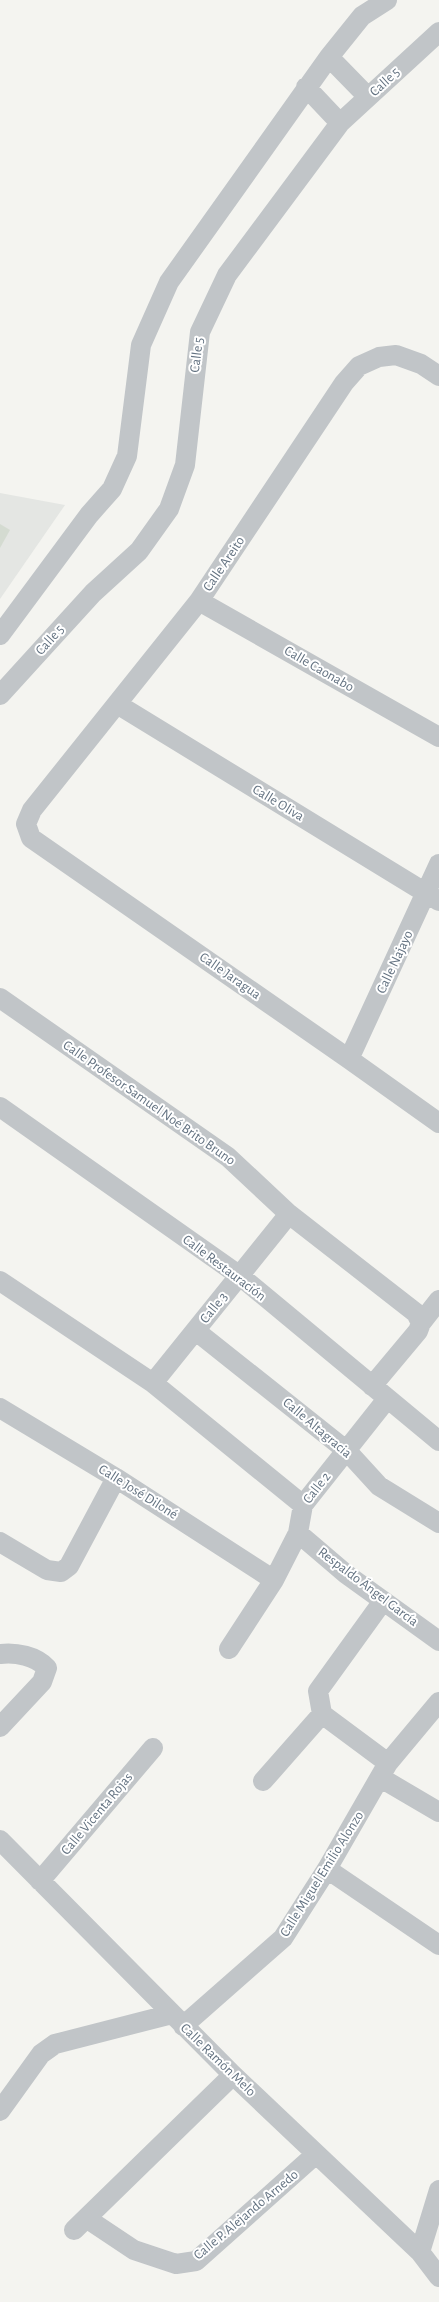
<svg xmlns="http://www.w3.org/2000/svg" width="439" height="2302" font-family="'Alegreya Sans',sans-serif">
	<rect width="100%" height="100%" fill="#f4f4f0"/>
	<path fill="#e4e6e3" d="M0,493L65,505L0,599Z"/>
	<path fill="#d4dbd1" d="M0,524L10,530L0,548Z"/>
	<g fill="none" stroke-linecap="round" stroke-linejoin="round">
		<path stroke="#c1c5c8" stroke-width="20" d="M329,57L368,97
			M306,87L340,123
			M439,376L421,364L396,355L379,357L359,366L344,383L199,601L32,810L26,824L31,838L349,1059L439,1123
			M199,601L439,737
			M0,635L89,515L112,489L127,456L141,345L169,282L329,57L362,16L387,0
			M0,695L93,593L139,551L169,509L185,465L200,332L227,275L340,123L439,32
			M117,704L439,901
			M0,998L228,1157L289,1214L416,1313L421,1323
			M349,1059L439,864
			M0,1107L240,1276L439,1441
			M0,1281L153,1383L303,1505
			M196,1331L347,1451L379,1486L439,1523
			M153,1383L289,1214
			M372,1386L418,1331L421,1323L439,1300
			M0,1408L116,1478L274,1580
			M298,1533L346,1574L439,1641
			M0,1542L47,1570L61,1572L69,1566L116,1478
			M383,1601L318,1691L322,1714L388,1763
			M229,1649L274,1580L298,1533L303,1505L387,1399
			M0,1654C16,1652 36,1656 47,1668L42,1682L0,1727
			M381,1778L439,1812
			M263,1781L322,1714
			M0,1840L233,2075L420,2252L439,2277
			M327,1869L439,1945
			M40,1881L153,1748
			M183,2026L283,1938L327,1869L388,1763L439,1702
			M0,2111L41,2054L55,2044L172,2014
			M86,2218L134,2250L176,2264L196,2261L316,2154
			M74,2230L233,2075
			M420,2252L439,2190"/>
	</g>
	<g text-anchor="middle" dominant-baseline="central" stroke-width="4" stroke-linejoin="round" paint-order="stroke">
		<g font-size="14" fill="#637281" stroke="#fff">
			<text transform="translate(385 82) rotate(-43)">Calle 5</text>
			<text transform="translate(197 355) rotate(-83)">Calle 5</text>
			<text transform="translate(224 564) rotate(-56)">Calle Areito</text>
			<text transform="translate(50 640) rotate(-48)">Calle 5</text>
			<text transform="translate(319 669) rotate(30)">Calle Caonabo</text>
			<text transform="translate(278 803) rotate(31)">Calle Oliva</text>
			<text transform="translate(395 962) rotate(-65)">Calle Najayo</text>
			<text transform="translate(230 976) rotate(35)">Calle Jaragua</text>
			<text transform="translate(149 1103) rotate(35)">Calle Profesor Samuel Noé Brito Bruno</text>
			<text transform="translate(224 1268) rotate(37)">Calle Restauración</text>
			<text transform="translate(214 1308) rotate(-51)">Calle 3</text>
			<text transform="translate(317 1428) rotate(40)">Calle Altagracia</text>
			<text transform="translate(317 1488) rotate(-52)">Calle 2</text>
			<text transform="translate(138 1492) rotate(32)">Calle José Diloné</text>
			<text transform="translate(368 1587) rotate(37)">Respaldo Ángel García</text>
			<text transform="translate(97 1814) rotate(-50)">Calle Vicenta Rojas</text>
			<text transform="translate(322 1874) rotate(-58)">Calle Miguel Emilio Alonzo</text>
			<text transform="translate(218 2060) rotate(44)">Calle Ramón Melo</text>
			<text transform="translate(246 2215) rotate(-40)">Calle P. Alejando Arnedo</text>
		</g>
	</g>
</svg>
